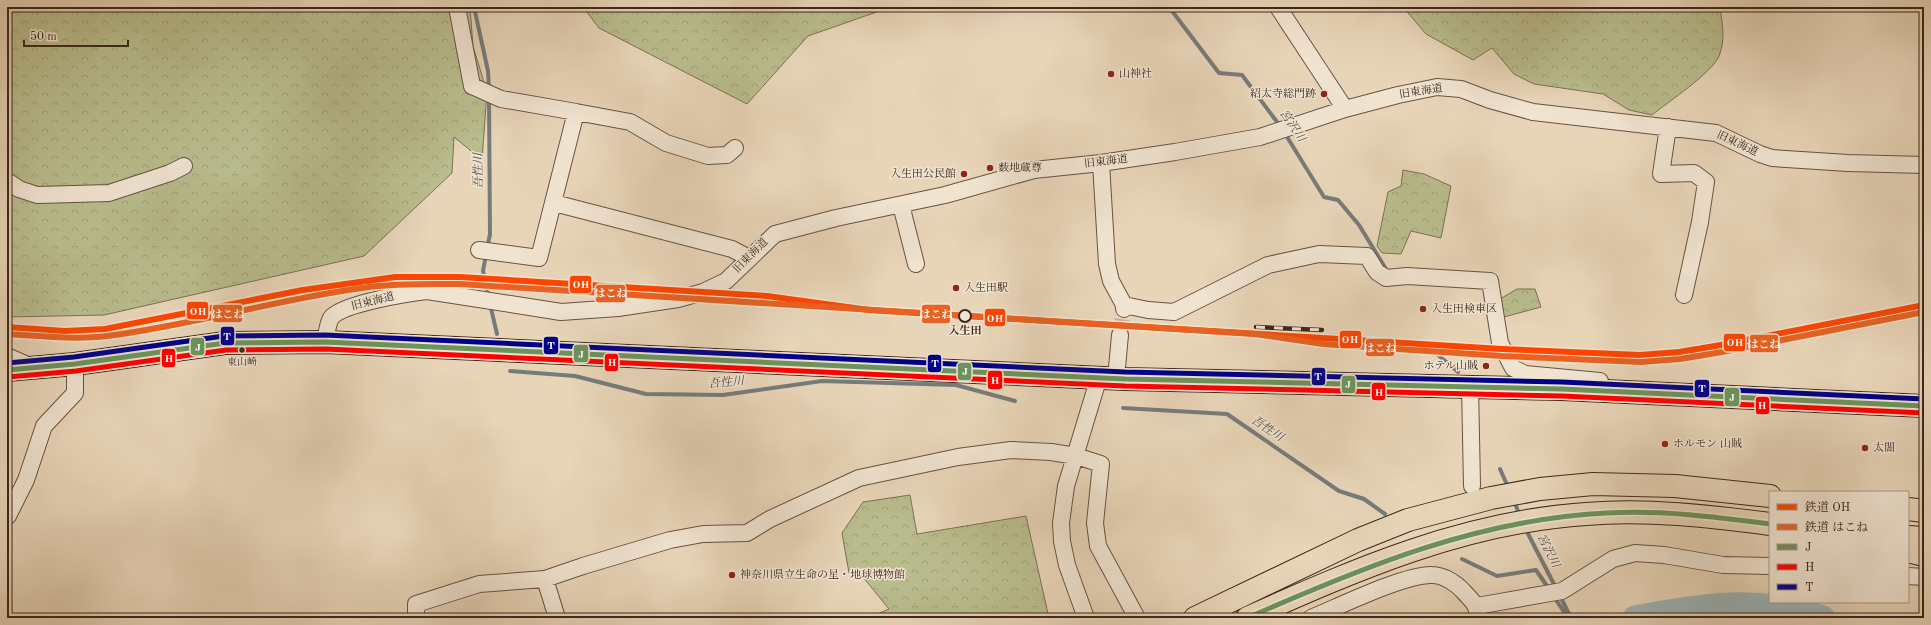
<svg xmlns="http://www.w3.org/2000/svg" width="1931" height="625" font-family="'Old Standard TT','Noto Serif JP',serif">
	<defs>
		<pattern id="forest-crowns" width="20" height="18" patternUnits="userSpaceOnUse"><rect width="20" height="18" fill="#b9bc8d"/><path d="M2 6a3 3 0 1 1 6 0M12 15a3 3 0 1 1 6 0" fill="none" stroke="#a0a179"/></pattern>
	</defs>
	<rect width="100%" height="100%" fill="#e8d5b8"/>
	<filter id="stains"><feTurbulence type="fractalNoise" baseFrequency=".005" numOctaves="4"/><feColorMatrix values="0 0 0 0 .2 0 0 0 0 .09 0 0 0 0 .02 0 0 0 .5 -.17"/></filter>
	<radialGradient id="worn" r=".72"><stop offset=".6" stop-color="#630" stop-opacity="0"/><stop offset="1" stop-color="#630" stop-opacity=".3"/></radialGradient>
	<path fill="url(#forest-crowns)" stroke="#7b7155" d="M7,7H470L473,46L487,92L482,160L454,137L452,173L364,256L104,315L7,317Z
		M583,7H891L808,36L747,104L599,28Z
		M1403,7H1720C1722,23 1726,40 1719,56C1712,73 1668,102 1652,115L1629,110L1603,94L1534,84L1514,74L1492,48L1473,60L1426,34Z
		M1403,170L1424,174L1451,186L1441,238L1411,231L1401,254L1382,253L1377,246L1388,192L1401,186Z
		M1517,289H1535L1541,307L1504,317L1500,299Z
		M910,495L917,534L1026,516L1049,618H892L889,615L868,618L889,609L858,571L849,573L842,533L863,502Z"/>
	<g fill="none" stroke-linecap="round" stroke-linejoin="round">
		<path stroke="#767c7b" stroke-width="4" d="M474,7L488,71L489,89
			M1169,7L1219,73L1242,75L1280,126
			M1284,132L1324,197L1338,200L1359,225L1386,269
			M487,249L490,234L489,98
			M486,255L483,271L489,298
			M490,304L497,334
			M1437,354L1458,372
			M510,371L575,376L646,394L723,395L822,381L956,385L1015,401
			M1123,408L1227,414L1339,491L1364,499L1385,514
			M1500,469L1509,489
			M1514,501L1520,516
			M1525,528L1556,588
			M1462,559L1497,576L1536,570L1549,589
			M1560,596L1571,618
			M1554,597L1568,618"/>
		<path stroke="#9cb6ba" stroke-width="25" d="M1635,618C1702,605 1757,596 1823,618"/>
		<path stroke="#c6b299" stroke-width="16" stroke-dasharray="16 8" stroke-linecap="butt" d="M1120,335L1124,309"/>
		<defs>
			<path id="minor" d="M457,7L472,86L501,99L576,112L539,258L479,250
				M1278,7L1345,109
				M576,112L630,122L666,143L708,156L727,155L735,148
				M1668,127L1661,174L1694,173L1706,182L1700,222L1684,295
				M1101,163L1107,264L1111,281L1124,305V309
				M7,181L19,189L37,195L109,193L170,173L184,166
				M554,203L732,249L749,258
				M901,205L916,264
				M1124,305L1148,310L1174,312L1268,265L1319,254L1367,256L1377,272L1386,278L1407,276L1490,281L1500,343L1513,368L1525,374L1600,381
				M325,342C327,334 327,325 331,318C341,304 408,293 427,291L561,312L618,308L678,299L703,292L726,281L775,234L836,218L945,195L1034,170L1101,163L1175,152L1260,137L1345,109L1398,95L1437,87L1461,89L1490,100L1533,112L1716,133L1760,154L1772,158L1848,163L1924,165
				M7,356L32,367
				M1116,378L1120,335
				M1470,386L1472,486
				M8,516L26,480L44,426L75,393V364
				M1908,576L1924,577
				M545,579L557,618
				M1477,606L1562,591L1613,559L1635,553L1664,555L1723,565L1770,566
				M416,618V604L479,584L545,579L583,566L670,540L703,534L747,533L770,519L859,478L958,457L1011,450L1051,452L1076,456L1101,464L1095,523L1098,546L1137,618
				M1086,618L1067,565L1062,541L1061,523L1066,486L1099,377
				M1311,618C1338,607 1405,574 1432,575C1444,575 1457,584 1464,592C1473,602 1477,604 1478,618"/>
			<path id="highway" d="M7,370L75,364L225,343L325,342L1125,379L1562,389L1924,406
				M1908,509L1924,511
				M1908,537L1924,538
				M1908,551L1924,555
				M1195,618L1358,540L1408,520L1491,498L1540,489L1593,484L1675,486L1770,496
				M1247,618C1357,569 1464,522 1586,514C1647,509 1709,516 1770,524"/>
		</defs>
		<use href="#minor" stroke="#685244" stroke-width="18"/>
		<use href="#highway" stroke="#3d261d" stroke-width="24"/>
		<use href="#minor" stroke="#f0e4d1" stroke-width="16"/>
		<use href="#highway" stroke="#e8d5b8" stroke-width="22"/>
		<defs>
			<path id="rail" d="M781,305L840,307
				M1256,327L1322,330"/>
		</defs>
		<use href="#rail" stroke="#3d261d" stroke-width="4.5"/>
		<use href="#rail" stroke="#f0e4d1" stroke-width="3" stroke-dasharray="9" stroke-linecap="butt"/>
		<defs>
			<path id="bus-1" d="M7,370L75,364L225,343L325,342L1125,379L1562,389L1924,406
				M1247,618C1363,567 1479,519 1607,513C1662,510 1716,517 1770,524"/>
			<path id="bus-2" d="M8,377L76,371L226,350L325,349L1125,386L1562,396L1924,413"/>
			<path id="bus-3" d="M7,363L74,357L224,336L325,335L1125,372L1562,382L1924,399"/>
		</defs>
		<use href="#bus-1" stroke="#f0e4d1" stroke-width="8"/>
		<use href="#bus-2" stroke="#f0e4d1" stroke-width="8"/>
		<use href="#bus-3" stroke="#f0e4d1" stroke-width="8"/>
		<use href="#bus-1" stroke="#6b945c" stroke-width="5"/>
		<use href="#bus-2" stroke="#f00" stroke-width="5"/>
		<use href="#bus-3" stroke="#00008b" stroke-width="5"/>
		<defs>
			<path id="rail-1" d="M7,327L65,331L105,329L303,290L395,277H460L767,296L869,310L1502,349L1640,355L1679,352L1721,345L1924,305"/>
			<path id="rail-2" d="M7,334C40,336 74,340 107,336C195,325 281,298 369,287C399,283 429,284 460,284L1255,334L1323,344L1502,356L1641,362L1680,359L1722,352L1924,312"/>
		</defs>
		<use href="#rail-1" stroke="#f0e4d1" stroke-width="9"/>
		<use href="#rail-2" stroke="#f0e4d1" stroke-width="9"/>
		<use href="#rail-1" stroke="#ff4500" stroke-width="6"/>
		<use href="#rail-2" stroke="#e96222" stroke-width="6"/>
	</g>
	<g fill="#8f2418" stroke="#f0e4d1" stroke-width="1.5">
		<circle cx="1111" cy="74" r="4"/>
		<circle cx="1324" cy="94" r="4"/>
		<circle cx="990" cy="168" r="4"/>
		<circle cx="964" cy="174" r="4"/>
		<circle cx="956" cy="288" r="4"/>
		<circle cx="1423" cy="309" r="4"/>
		<circle cx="1486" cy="366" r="4"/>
		<circle cx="1665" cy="444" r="4"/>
		<circle cx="1865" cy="448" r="4"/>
		<circle cx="732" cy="575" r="4"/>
	</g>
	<circle fill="#f0e4d1" stroke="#3d261d" stroke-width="2" cx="965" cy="316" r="6"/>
	<circle fill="#3d261d" stroke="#f0e4d1" stroke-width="1.5" cx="242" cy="350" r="3.5"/>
	<g text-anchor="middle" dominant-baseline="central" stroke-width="3" stroke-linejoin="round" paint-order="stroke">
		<g font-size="10" fill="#3d261d" stroke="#f0e4d1">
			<text x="242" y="362">東山崎</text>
		</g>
		<g font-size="11" fill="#3d261d" stroke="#f0e4d1" text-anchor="start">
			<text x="1119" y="74">山神社</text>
			<text x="1316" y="94" text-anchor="end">紹太寺総門跡</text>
			<text x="998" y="168">薮地蔵尊</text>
			<text x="956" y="174" text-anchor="end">入生田公民館</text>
			<text x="964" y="288">入生田駅</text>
			<text x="1431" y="309">入生田検車区</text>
			<text x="1478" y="366" text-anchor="end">ホテル山賊</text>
			<text x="1673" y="444">ホルモン 山賊</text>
			<text x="1873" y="448">太閤</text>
			<text x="740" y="575">神奈川県立生命の星・地球博物館</text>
		</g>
		<g font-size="11" fill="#3d261d" stroke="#f0e4d1">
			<text transform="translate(1421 92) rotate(-9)">旧東海道</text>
			<text transform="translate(1737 144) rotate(25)">旧東海道</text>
			<text transform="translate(1106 162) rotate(-7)">旧東海道</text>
			<text transform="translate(751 256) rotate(-45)">旧東海道</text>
			<text transform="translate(373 302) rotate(-14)">旧東海道</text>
		</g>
		<g font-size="11" font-weight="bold" fill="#3d261d" stroke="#f0e4d1">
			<text x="965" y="331">入生田</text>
		</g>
		<g font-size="12" font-style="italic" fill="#554a44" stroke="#f0e4d1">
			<text transform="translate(1292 126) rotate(56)">宮沢川</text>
			<text transform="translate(479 171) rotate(-91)">吾性川</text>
			<text transform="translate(726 383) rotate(-5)">吾性川</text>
			<text transform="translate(1267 429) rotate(34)">吾性川</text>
			<text transform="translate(1548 551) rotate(63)">宮沢川</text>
		</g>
	</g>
	<g stroke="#f0e4d1" stroke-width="1.5">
		<rect x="569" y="275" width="23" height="19" rx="4" fill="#ff4500"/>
		<rect x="595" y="284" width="31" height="19" rx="4" fill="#e96222"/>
		<rect x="186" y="301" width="23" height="19" rx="4" fill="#ff4500"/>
		<rect x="212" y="304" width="31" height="19" rx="4" fill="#e96222"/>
		<rect x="921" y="304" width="30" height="20" rx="4" fill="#e96222"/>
		<rect x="984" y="308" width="22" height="19" rx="4" fill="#ff4500"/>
		<rect x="220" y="326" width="15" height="20" rx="4" fill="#00008b"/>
		<rect x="1339" y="330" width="23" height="19" rx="4" fill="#ff4500"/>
		<rect x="1723" y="333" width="23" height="19" rx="4" fill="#ff4500"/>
		<rect x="1749" y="334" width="30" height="19" rx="4" fill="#e96222"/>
		<rect x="543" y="336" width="16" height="19" rx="4" fill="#00008b"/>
		<rect x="190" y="337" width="15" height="19" rx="4" fill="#6b945c"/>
		<rect x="1365" y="338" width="30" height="19" rx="4" fill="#e96222"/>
		<rect x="573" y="344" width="16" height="19" rx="4" fill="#6b945c"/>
		<rect x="161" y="348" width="15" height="20" rx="4" fill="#f00"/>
		<rect x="604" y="353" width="15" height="19" rx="4" fill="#f00"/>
		<rect x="927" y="354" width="15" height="19" rx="4" fill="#00008b"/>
		<rect x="957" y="362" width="15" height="19" rx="4" fill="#6b945c"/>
		<rect x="1311" y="367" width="15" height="19" rx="4" fill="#00008b"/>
		<rect x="987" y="370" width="16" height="20" rx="4" fill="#f00"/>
		<rect x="1341" y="375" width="15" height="19" rx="4" fill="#6b945c"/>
		<rect x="1694" y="379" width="16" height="19" rx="4" fill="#00008b"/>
		<rect x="1371" y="382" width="15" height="19" rx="4" fill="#f00"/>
		<rect x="1724" y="387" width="16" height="20" rx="4" fill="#6b945c"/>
		<rect x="1755" y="396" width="15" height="19" rx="4" fill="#f00"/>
	</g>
	<g font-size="11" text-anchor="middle" font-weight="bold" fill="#fff">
		<text x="581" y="288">OH</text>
		<text x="611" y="297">はこね</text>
		<text x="198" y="315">OH</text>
		<text x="228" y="318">はこね</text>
		<text x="936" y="318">はこね</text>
		<text x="995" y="322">OH</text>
		<text x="227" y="340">T</text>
		<text x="1350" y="343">OH</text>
		<text x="1735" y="346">OH</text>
		<text x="1764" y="348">はこね</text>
		<text x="551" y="349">T</text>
		<text x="198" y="351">J</text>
		<text x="1380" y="352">はこね</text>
		<text x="581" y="358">J</text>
		<text x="169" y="362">H</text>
		<text x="612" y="366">H</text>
		<text x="935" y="367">T</text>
		<text x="965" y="375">J</text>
		<text x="1318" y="380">T</text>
		<text x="995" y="384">H</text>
		<text x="1348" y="388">J</text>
		<text x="1702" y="392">T</text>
		<text x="1379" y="396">H</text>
		<text x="1732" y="401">J</text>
		<text x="1762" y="409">H</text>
	</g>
	<rect width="1931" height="625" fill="none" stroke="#e8d5b8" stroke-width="24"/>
	<rect x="8" y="8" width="1915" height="609" fill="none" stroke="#3d261d" stroke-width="2"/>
	<rect x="12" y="12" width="1907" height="601" fill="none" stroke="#3d261d"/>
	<rect x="1769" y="491" width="140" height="112" fill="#f0e4d1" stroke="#a89889"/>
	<rect x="1777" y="504" width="20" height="6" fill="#ff4500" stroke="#a89889"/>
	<text x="1805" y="511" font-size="12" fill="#3d261d">鉄道 OH</text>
	<rect x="1777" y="524" width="20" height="6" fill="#e96222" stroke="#a89889"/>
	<text x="1805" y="531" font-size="12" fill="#3d261d">鉄道 はこね</text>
	<rect x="1777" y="544" width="20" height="6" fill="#6b945c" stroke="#a89889"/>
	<text x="1805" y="551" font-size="12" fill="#3d261d">J</text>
	<rect x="1777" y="564" width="20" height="6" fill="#ff0000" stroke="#a89889"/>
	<text x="1805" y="571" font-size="12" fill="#3d261d">H</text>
	<rect x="1777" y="584" width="20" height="6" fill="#00008b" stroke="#a89889"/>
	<text x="1805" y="591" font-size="12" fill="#3d261d">T</text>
	<path d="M24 40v6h104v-6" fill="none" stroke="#3d261d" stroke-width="2"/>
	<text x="30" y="40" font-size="12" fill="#3d261d" stroke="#f0e4d1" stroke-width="3" paint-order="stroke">50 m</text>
	<rect width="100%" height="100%" filter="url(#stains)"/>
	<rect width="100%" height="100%" fill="url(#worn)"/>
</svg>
